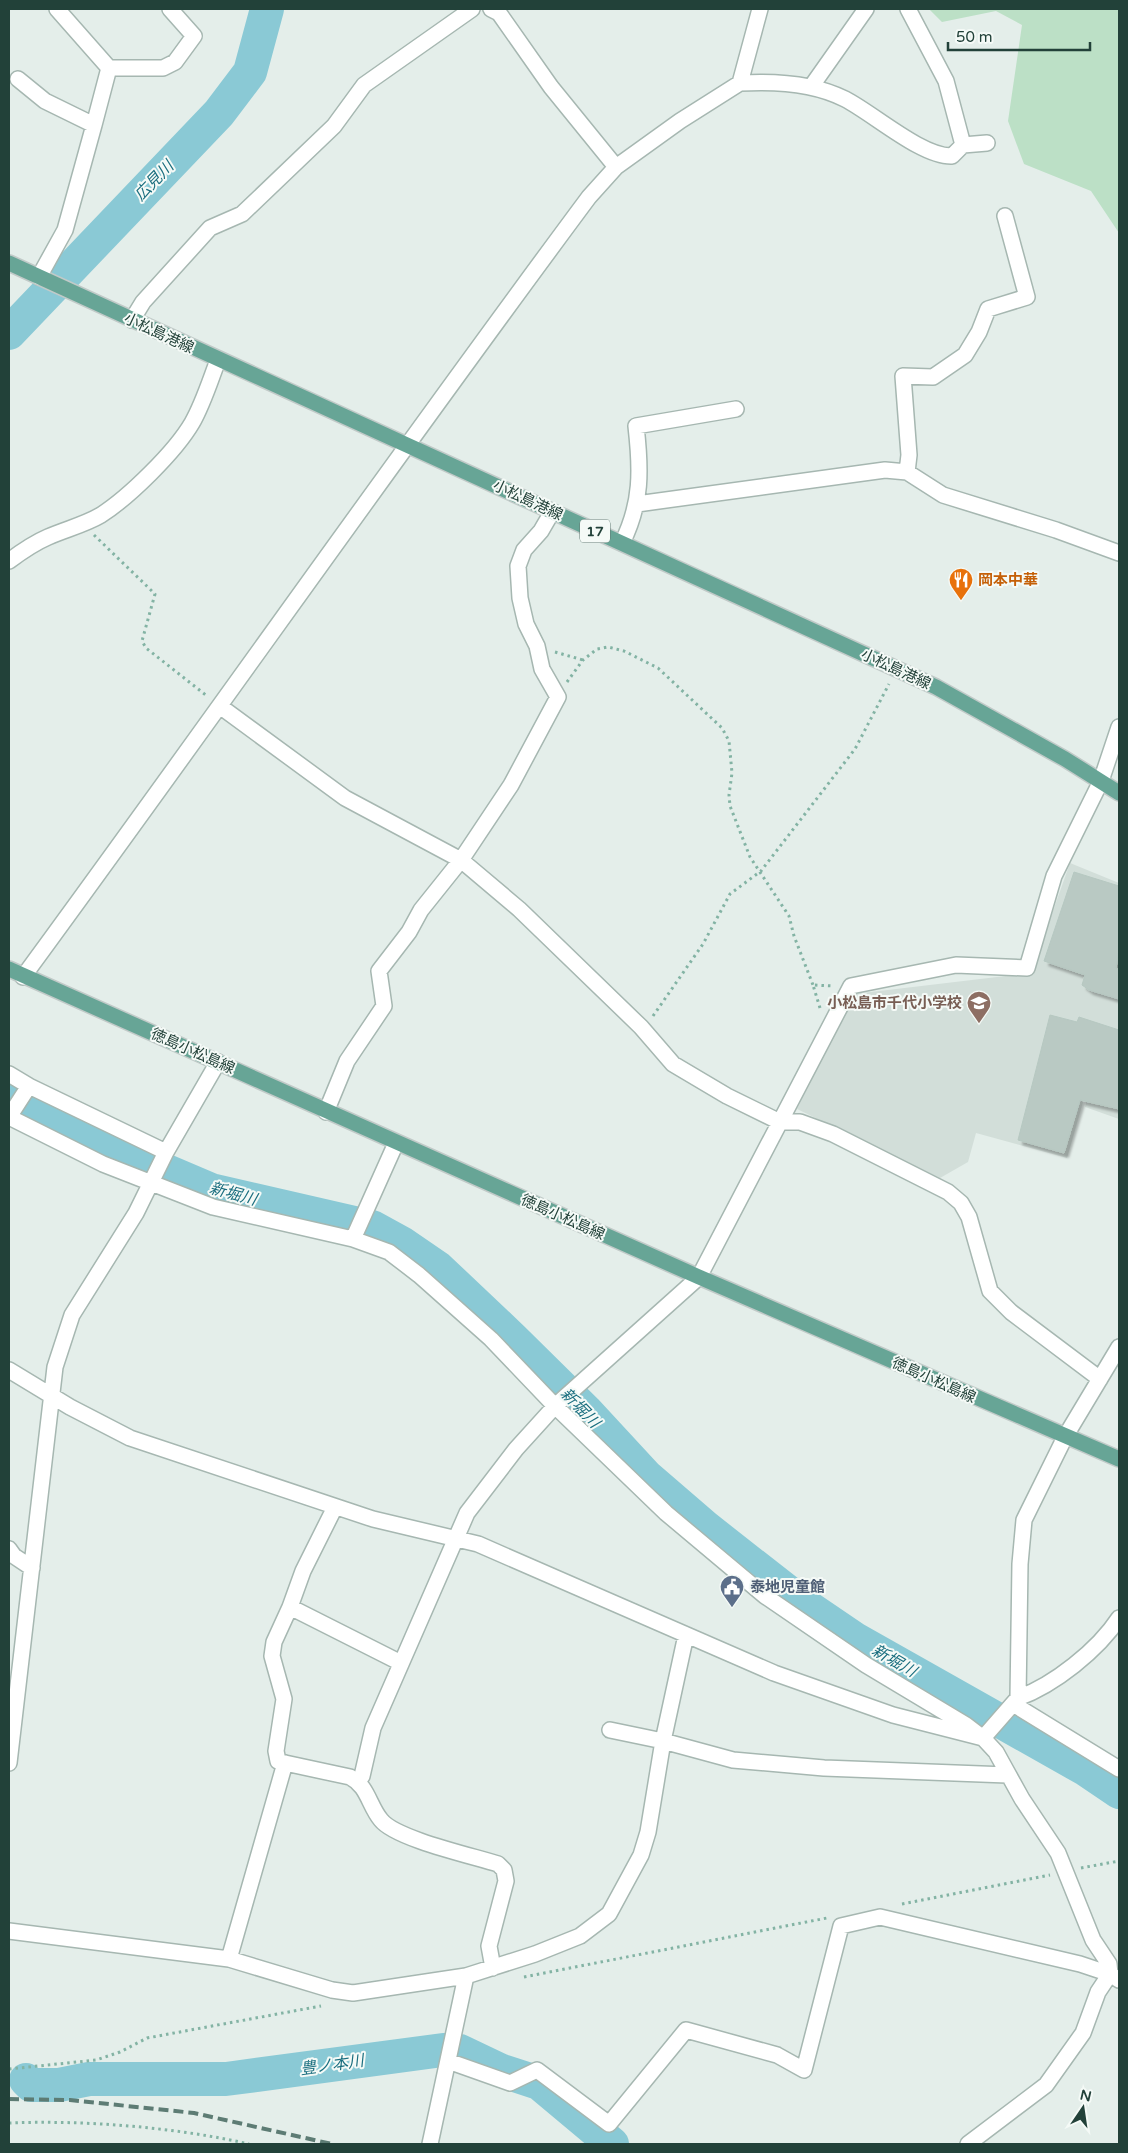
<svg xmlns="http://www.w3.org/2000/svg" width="1128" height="2153" font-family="'Varela Round','Noto Sans JP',sans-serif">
	<defs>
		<filter id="shadow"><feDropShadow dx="4.5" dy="4.5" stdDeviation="1" flood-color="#0004"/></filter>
	</defs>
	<rect width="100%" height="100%" fill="#e4eeea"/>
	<path fill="#d2ded9" d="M1070,863L1119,883V1061L1097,1053L1067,1158L976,1133L968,1162L940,1178L797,1109L854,994L1031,973Z
		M1100,1057L1119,1065V1119L1085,1107Z"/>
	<path fill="#bce0c6" d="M929,9H1119V233L1091,191L1024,164L1008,121L1022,25L996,11L942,22Z"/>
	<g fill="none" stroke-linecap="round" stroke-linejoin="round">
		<path stroke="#8ac9d5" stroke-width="34" d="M9,333L219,113L250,72L267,9
			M9,1096L70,1130L211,1190L372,1227L403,1244L438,1268L513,1339L586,1411L647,1477L705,1527L802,1603L855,1639L1085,1769L1119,1792
			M26,2080L31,2085H59L89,2079H226L443,2050L460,2051L502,2071L539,2083L612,2144"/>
	</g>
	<path fill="#b9c9c3" stroke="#b6c8c1" filter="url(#shadow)" d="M1074,872L1119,886V950L1116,968L1119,969V999L1089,990L1082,985L1085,975L1044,961Z
		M1050,1015L1077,1022L1079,1017L1119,1030V1109L1080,1100L1064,1153L1018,1140Z"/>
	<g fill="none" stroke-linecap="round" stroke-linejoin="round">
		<defs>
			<path id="minor" d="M57,9L109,68L94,125
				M491,9L499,13L551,87L616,167
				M908,9L946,81L963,145L987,143
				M109,68H163L175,62L194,36L170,9
				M18,79L45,101L94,125L65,230L39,277
				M740,83C775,81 814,83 845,99C874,114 922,157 952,156L963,145
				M811,87L866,9
				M132,320L143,302L210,228L242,214L334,126L364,85L472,9
				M907,472L909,455L903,376L933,377L965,355L979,332L988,309L1027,297L1005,216
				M637,504L885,470L907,472L943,495L1056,530L1119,553
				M622,543C642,503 641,470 636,426L736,409
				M9,561C21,552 34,543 48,537C66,529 84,525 101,515C129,497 175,452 192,423C203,404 210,381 218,360
				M221,707L345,798L461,860L519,909L641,1027L673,1064L727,1096L780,1122H800L833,1134L948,1192L961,1203L969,1217L990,1291L1011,1312L1100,1379
				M23,977C213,718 397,455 589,197L616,167L680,121L740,83L760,9
				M218,1062L166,1152L29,1086L9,1117L103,1164L213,1207L353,1239L389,1252L419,1275L491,1339L555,1406L666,1513L765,1596L866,1665L966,1725L983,1738L1018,1698L1020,1564L1024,1520L1065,1437L1119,1347
				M9,1074L29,1086
				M326,1112L347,1061L384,1006L379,971L409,932L421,910L461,860L511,785L558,697L542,669L537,646L526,624L520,598L518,566L524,550L541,531L552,512
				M353,1239L396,1143
				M9,1370L70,1407L130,1438L373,1519L478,1544L774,1673L893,1715L983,1738L996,1752L1022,1799L1058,1853L1093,1940L1109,1964L1110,1974L1119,1980
				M335,1507L303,1571L290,1607L401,1663
				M9,1549L14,1556L32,1568
				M1018,1698C1054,1685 1098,1650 1119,1618
				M1013,1704L1119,1769
				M610,1730L663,1741L733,1760L824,1768L1007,1775
				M9,1763L55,1367L72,1315L136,1213L166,1152
				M285,1763L278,1761L276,1751L284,1699L272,1656L274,1642L290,1607
				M358,1781L362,1776L373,1728L467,1513L516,1449L555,1406L699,1277L851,986L956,965L1027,968L1054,876L1101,781L1119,727
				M9,1931L229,1959L332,1990L353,1993L466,1976L535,1954L580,1936L609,1914L641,1855L648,1832L663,1741L686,1635
				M229,1959L285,1763L350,1777C368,1786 369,1806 381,1820C396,1839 473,1856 498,1864L504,1870L506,1881L489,1946L493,1968
				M448,2061L510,2083L537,2070L609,2124L686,2030L777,2055L804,2070L841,1926L880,1917L1080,1964L1110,1974L1098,1992L1083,2033L1046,2085L968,2144
				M430,2144L466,1976"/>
			<path id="major" d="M9,263L936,687L1065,759L1119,793
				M9,969L699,1277L1119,1459"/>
		</defs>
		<use href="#minor" stroke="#a6b7b1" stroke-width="18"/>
		<use href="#major" stroke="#c1cac8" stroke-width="18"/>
		<path stroke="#83b3a4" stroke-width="3" stroke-dasharray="2.5 4" stroke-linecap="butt" d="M94,535L155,594L142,641L146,648L207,696
			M555,652L583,660
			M567,682L583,660L597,649L608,647L624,651L658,668L722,728L729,741L732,773L729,795L730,806L750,857L789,916L794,936L813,985
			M820,1008L813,985L833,986
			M653,1016L703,944L730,894L761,871L855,749L889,684
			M1081,1868L1119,1861
			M902,1904L1050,1875
			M524,1977L827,1918
			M9,2069L96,2060L120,2052L147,2038L321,2006
			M9,2123C85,2120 174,2127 249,2144"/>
		<use href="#minor" stroke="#fff" stroke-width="15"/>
		<use href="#major" stroke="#67a596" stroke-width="15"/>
		<path stroke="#5d7c74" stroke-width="4" stroke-dasharray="10 5" stroke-linecap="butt" d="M9,2099L70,2100L194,2113L332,2144"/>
	</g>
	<defs>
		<symbol id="restaurant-pin" viewBox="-11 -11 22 30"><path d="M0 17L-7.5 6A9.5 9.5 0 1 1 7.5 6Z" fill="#e8710a" stroke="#f5faf7"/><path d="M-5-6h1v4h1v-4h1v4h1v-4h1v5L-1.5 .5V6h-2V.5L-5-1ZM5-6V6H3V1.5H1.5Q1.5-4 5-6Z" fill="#fff"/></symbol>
		<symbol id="school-pin" viewBox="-11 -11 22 30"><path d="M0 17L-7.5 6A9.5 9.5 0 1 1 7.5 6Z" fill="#8d6e63" stroke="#f5faf7"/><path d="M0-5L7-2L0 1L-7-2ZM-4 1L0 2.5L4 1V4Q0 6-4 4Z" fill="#fff"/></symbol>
		<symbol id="civic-pin" viewBox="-11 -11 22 30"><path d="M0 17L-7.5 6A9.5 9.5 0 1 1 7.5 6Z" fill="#5c6f8a" stroke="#f5faf7"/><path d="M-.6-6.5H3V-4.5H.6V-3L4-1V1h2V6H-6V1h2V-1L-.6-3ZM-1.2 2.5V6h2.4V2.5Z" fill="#fff"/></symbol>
	</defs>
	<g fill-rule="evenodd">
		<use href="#restaurant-pin" x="947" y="566" width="28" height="38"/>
		<use href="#school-pin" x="965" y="989" width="28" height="38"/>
		<use href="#civic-pin" x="718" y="1573" width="28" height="38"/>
	</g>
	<g text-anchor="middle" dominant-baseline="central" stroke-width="4" stroke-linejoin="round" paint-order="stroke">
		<rect fill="#f5faf7" stroke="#617872" stroke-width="1" x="580" y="519.5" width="30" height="23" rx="4"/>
		<g font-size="14" font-weight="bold" fill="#224139">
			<text x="595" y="531">17</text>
		</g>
		<g font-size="15" fill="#224139" stroke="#f5faf7">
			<text transform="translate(159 333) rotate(25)">小松島港線</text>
			<text transform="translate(528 500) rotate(25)">小松島港線</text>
			<text transform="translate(896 669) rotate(25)">小松島港線</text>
			<text transform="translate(193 1051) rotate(24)">徳島小松島線</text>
			<text transform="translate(563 1217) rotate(24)">徳島小松島線</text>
			<text transform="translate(934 1380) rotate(24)">徳島小松島線</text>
		</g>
		<g font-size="15" font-weight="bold" fill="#c56008" stroke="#f5faf7" text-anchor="start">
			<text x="978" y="580">岡本中華</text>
		</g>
		<g font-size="15" font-weight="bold" fill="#785e54" stroke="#f5faf7" text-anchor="end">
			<text x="962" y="1003">小松島市千代小学校</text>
		</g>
		<g font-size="15" font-weight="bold" fill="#4e5e75" stroke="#f5faf7" text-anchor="start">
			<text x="750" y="1587">泰地児童館</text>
		</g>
		<g font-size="16" font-style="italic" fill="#1a6e7f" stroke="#f5faf7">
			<text transform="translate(154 181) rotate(-46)">広見川</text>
			<text transform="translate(233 1194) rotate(15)">新堀川</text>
			<text transform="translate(580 1408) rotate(46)">新堀川</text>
			<text transform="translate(894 1661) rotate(30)">新堀川</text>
			<text transform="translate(332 2065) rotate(-8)">豊ノ本川</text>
		</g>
	</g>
	<rect width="1128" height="2153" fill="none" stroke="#224139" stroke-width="20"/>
	<g transform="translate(1083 2108) rotate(13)" stroke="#f5faf7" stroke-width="4" paint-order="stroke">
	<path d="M0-4L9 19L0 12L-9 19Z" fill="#224139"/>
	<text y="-8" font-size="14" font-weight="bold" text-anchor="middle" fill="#224139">N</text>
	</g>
	<path d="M948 42v8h142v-8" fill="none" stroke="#224139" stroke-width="2.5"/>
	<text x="956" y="42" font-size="15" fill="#224139" stroke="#f5faf7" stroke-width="4" paint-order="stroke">50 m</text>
</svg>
